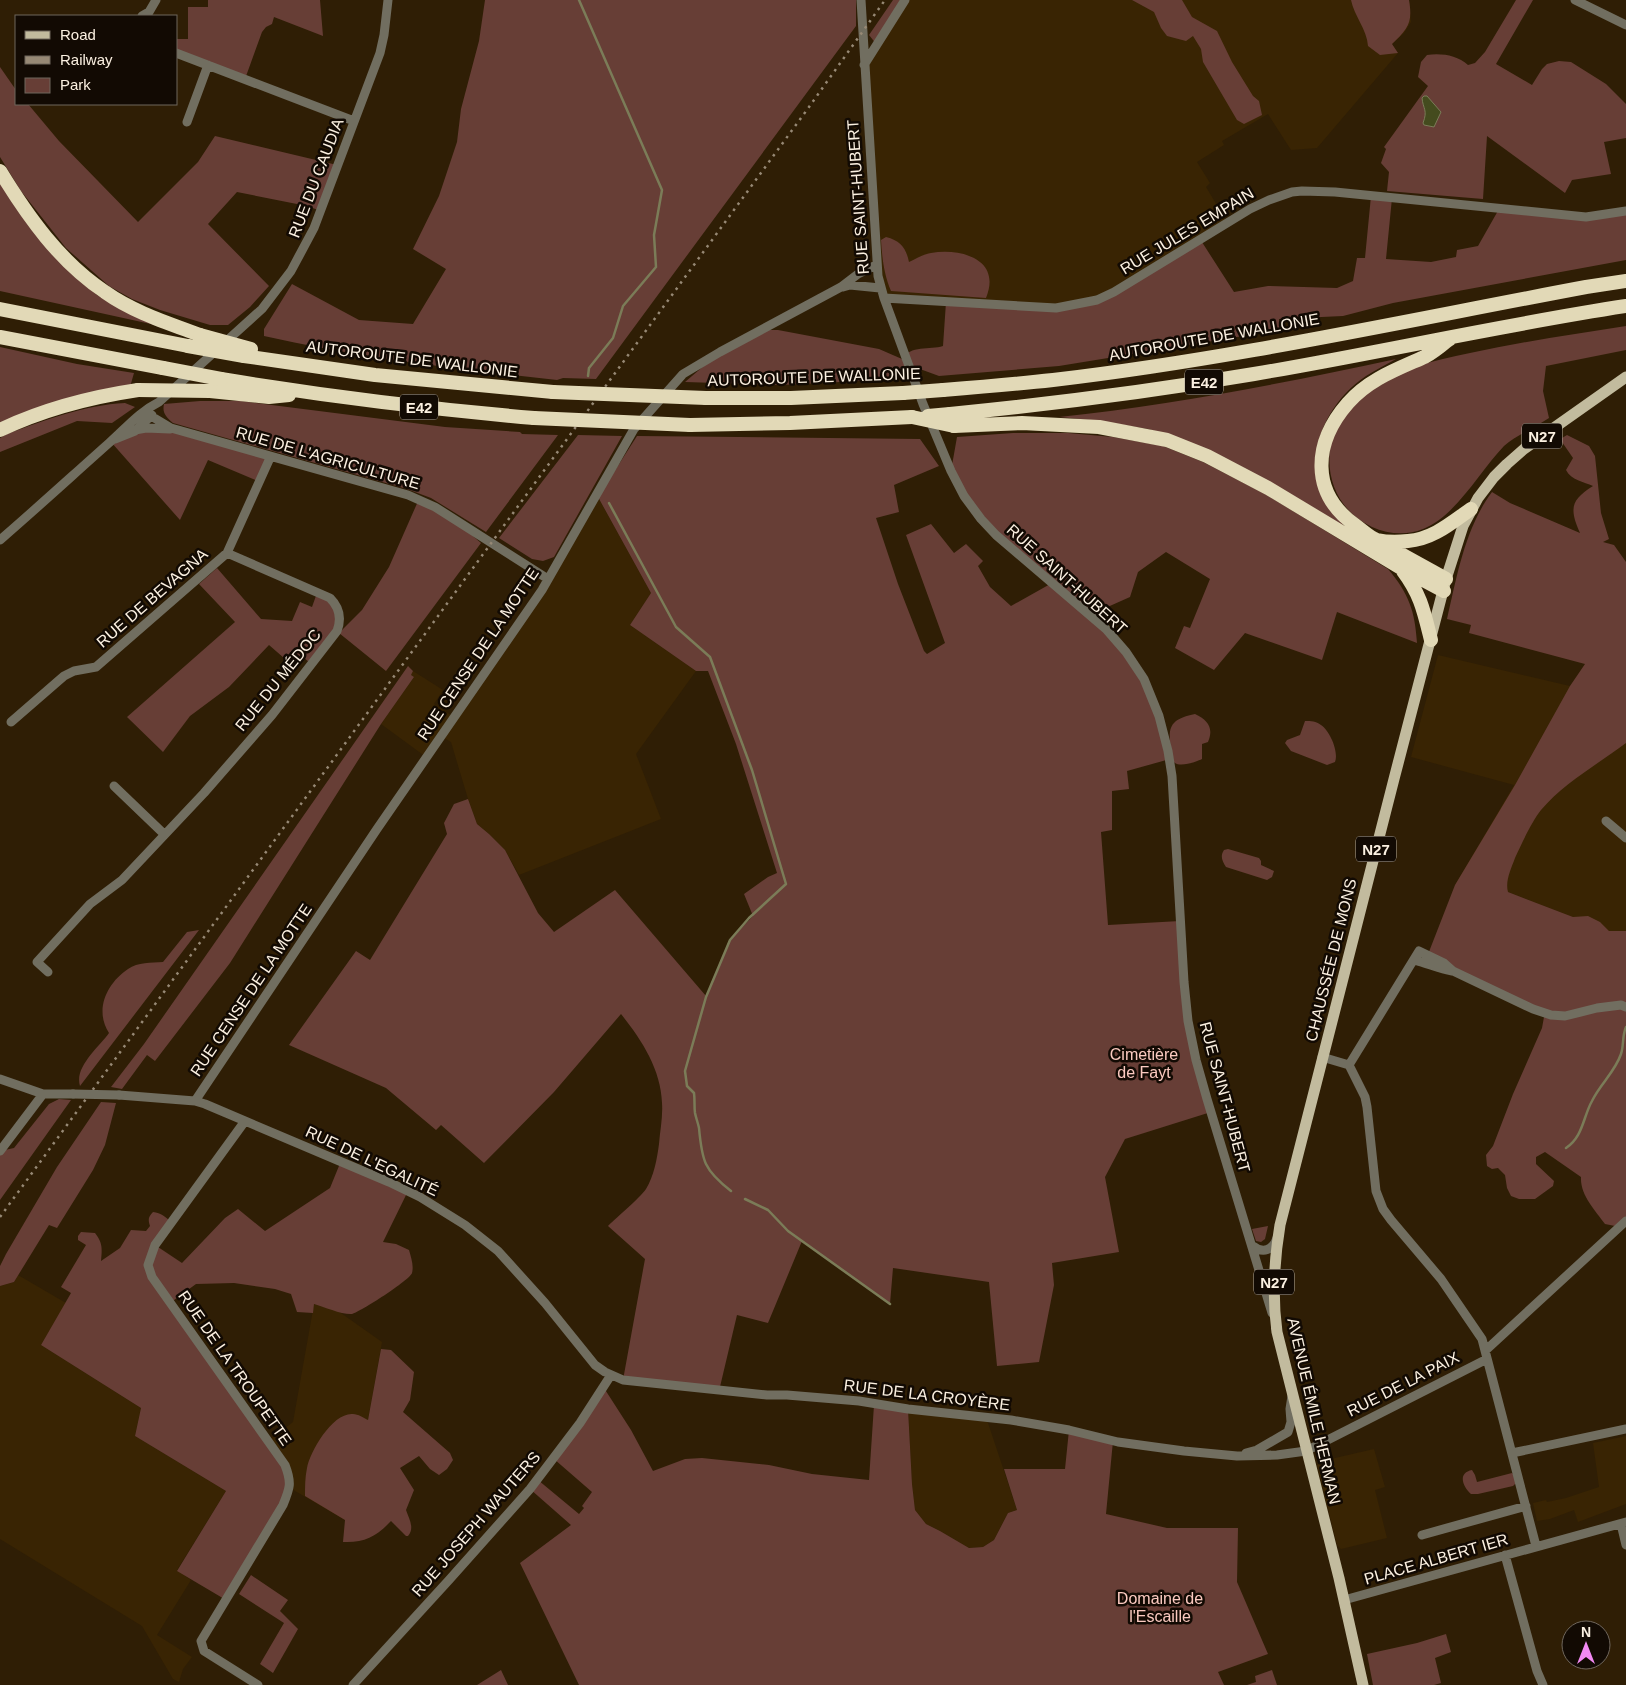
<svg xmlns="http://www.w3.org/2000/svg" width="1626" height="1685" font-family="Helvetica,sans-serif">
	<rect width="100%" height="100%" fill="#2f1e05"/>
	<path fill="#392403" d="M905,0H1409L1411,22L1404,33L1392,44L1398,53L1317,148L1291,150L1268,114L1222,141L1224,145L1197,162L1210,183L1206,187L1227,222L1114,292L1070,306L884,298L864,66Z
		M598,497L651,593L630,625L696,671L636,754L661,819L519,875L505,850L489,834L477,824L468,799L451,742L441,736L426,757L381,724L414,677L410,675L413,671L443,690L434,704L454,717Z
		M1626,611V931H1609L1508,892L1455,885L1514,785L1411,757L1438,655L1570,686Z
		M18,1275L66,1303L41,1345L141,1408L135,1436L226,1491L177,1570L191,1580L157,1635L192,1657L183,1669L179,1682L173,1679L142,1626L0,1539V1286L14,1282Z
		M314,1304L338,1311L382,1342L368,1420L345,1520L290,1488L268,1441L293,1422Z
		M908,1409L986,1417L1017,1510L1008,1513L994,1540L983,1547L969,1548L940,1531L926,1524L915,1510L912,1484Z
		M1626,1436V1504L1578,1522L1574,1510L1550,1519L1537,1521L1533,1503L1546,1500L1547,1502L1566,1498L1599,1487L1593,1443Z
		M1374,1449L1385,1487L1375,1490L1387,1538L1341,1549L1337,1545L1317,1465L1335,1458Z"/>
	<path fill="#673e36" d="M208,0H320L323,36L274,17L272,24L266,27L262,32L245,79L176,53V39H188V7H208Z
		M485,0H856V26L596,379L563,378L557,380C459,369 360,358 264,336V329L292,284L359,320L413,324L446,269L413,249L439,196L457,142L461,109L479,41Z
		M893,0H905L877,45L869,35Z
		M1132,0H1182L1192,17L1217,31L1232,62L1253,96L1259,101L1262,115L1244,124L1237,120L1203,62L1201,49L1193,36L1186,41L1167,36L1161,28L1154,12Z
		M1351,0H1409C1413,23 1408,29 1392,44L1398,53L1380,55L1368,46C1367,29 1354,16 1351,0Z
		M1516,0H1533L1496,64L1532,85L1542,69L1547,64L1559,61L1571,62L1606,84L1626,104V138L1604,142L1611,174L1572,180L1565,193L1487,136L1483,199L1387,191L1389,172L1381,163L1386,149L1384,147L1428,86L1418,77L1421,62L1427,55C1441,53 1457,55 1468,65L1475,63L1485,52Z
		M0,67L16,90V104H28L59,141L138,222L198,162L215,136L337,165L321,211L307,206L237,192L208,224L269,286L250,307L228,325H210L160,310L132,299L109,286L66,248L21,191L0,157Z
		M0,183L74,276L97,295L169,328L0,291Z
		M1371,196L1392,198L1386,259L1431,262L1456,257L1457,250L1478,246L1499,209L1586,217L1626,211V260L1393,303L1343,316L1279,319L1280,330L1059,366L939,376L909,365L898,379L781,385L685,382L720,352L761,330H778L879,349L902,359C910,345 930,350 943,346L946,302L1056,308L1097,300L1200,239L1234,292L1268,286L1337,288L1353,281L1357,258H1365Z
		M886,237C901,241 906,248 909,262C916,259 923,254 931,253C961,248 1002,259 986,298L891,291C884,275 882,257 881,240Z
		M1626,326V350L1546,366L1543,391L1549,418C1536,427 1515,436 1504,446C1480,471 1455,517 1423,529C1406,536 1388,534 1372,527C1318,502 1316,430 1362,396C1367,391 1375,388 1381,385C1392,379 1403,371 1415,367C1432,361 1451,357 1470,353C1521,342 1574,334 1626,326Z
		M0,347L77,364L134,373L130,387L0,424Z
		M1396,359C1386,365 1375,370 1366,376C1336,396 1313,433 1316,470C1317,479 1328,505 1333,512C1337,518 1341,522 1345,527L1189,442L1148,429L1100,421L1059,417C1172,405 1285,383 1396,359Z
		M200,401H241L445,427L520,432L522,434L558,435L486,532L431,498L407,489L173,423C166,417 162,413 164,404Z
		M125,403L135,407L112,423L77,421L0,452V438L7,434C46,420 84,405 125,403Z
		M164,429L270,458L260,482L208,460L180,520L111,442L135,431Z
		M1013,433H1068L1113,437L1163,446L1203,462L1265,494L1388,569C1409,594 1415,611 1417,643L1337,612L1322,660L1245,633L1214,670L1175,648L1184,626L1190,628L1210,579L1166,552L1138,572L1130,597L1103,609L1095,620L1139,670L1170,759L1127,771L1129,789L1112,791V830L1101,832L1108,925L1180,921L1185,1002L1211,1112L1125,1139L1105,1177L1119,1252L1052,1263L1054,1285L1039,1362L997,1366L989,1282L893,1268L890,1304L802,1241L768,1323L737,1315L719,1391L623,1380L645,1259L608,1226C618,1216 639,1199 646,1189C654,1176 657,1159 659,1144C660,1131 663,1117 662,1103C661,1069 641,1039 621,1014L554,1092L484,1163L441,1125L436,1130L386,1088L289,1045L356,951L370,960L447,834L444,823L454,804L468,799L477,824L489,834L505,850L538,913L554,932L615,890L706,996L730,940L753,916L744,894L768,877L777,873L736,744L708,671H696L630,625L651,593L598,497L637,436L920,439L939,466L894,485L899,512L876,518L898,584L924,651L927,654L945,643L906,535L931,524L954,553L966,544L983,561L978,566L990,587L1011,606L1052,583L996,535L951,471L957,437Z
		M578,435L622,436L554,557L543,561L532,559L499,538Z
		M1567,435L1589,446L1595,456L1601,513L1609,539L1603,542L1614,545L1626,562V743C1598,764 1564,783 1541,810C1532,821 1521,845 1515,858C1511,869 1505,881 1508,892L1573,917L1588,916L1600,922L1609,931H1626V1221L1615,1226L1605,1224C1595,1210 1580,1195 1581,1177L1545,1152L1536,1157V1164L1554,1181L1553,1186L1535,1199H1519L1511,1196L1507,1188L1505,1175L1498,1168L1492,1169L1487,1166L1486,1155L1493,1146L1513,1094L1542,1028L1544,1017L1425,962L1455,885L1515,785L1570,686L1585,664L1469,633L1471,625L1447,619C1457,576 1465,528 1492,492L1510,503L1580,533C1569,508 1571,500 1593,486C1584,482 1571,480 1566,470L1573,458L1562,442V438Z
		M419,499L453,519L481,543L386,671L339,633L362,610L389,567Z
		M217,568L261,619L292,621L300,602L312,607L317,593L330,598L339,621L311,664L301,655L292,665L269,645L229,687L190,716L163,752L127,717L235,622L199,584Z
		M408,666L413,671L411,675L414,677L381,724L230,963L155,1061L147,1055L122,1089L111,1087L144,1044Z
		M1195,714C1208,720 1214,728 1208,742L1202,744V759C1196,762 1181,767 1175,763C1171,760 1171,753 1171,749C1167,725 1172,719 1195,714Z
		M1305,721C1311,721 1316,721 1321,725C1330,731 1339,752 1335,762L1327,765L1291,751L1285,743L1287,740L1300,735Z
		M1228,849L1259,858L1261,861V865L1274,871L1272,877L1267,880L1226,867C1222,861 1220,856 1224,850Z
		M199,930L80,1086C74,1067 99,1047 109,1033C94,1010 107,983 128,969C138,962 151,963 163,962L187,932Z
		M59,1099L71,1100L0,1200V1151L14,1148L49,1104Z
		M101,1102L116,1103L105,1145L93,1170L57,1228L49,1225L14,1282L0,1286V1266L6,1254L57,1167Z
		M341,1161L408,1191L383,1242L396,1244L409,1250C411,1257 414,1266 412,1273C410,1280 360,1312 352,1314C343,1315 324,1307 314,1304L313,1313L297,1312L291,1294L275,1289L234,1283L196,1284L170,1303L285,1465L290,1488L226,1600L177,1571L226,1491L135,1436L141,1408L41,1345L71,1293L61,1287L86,1245L78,1240V1236L81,1232L95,1233C103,1243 102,1249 101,1261L120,1248L131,1230L146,1231L150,1226C148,1220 148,1217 153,1212C161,1213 166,1217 171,1222L155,1245L182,1263L225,1218L238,1209L265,1231L330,1188Z
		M1268,1226L1265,1239L1261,1242L1256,1241L1252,1229Z
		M381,1349L391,1350L414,1372L410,1400L403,1412L450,1453L453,1460L447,1469L439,1475L430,1469L419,1456L400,1468L414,1490L406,1510C409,1519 415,1528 408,1536H406L391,1521C376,1537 364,1543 343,1542L345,1520L305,1496C305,1487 305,1477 307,1468C310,1451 333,1412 353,1414C358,1414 364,1418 368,1420Z
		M604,1388L631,1430L653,1471L685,1459L702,1458L769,1465L812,1474L869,1480L874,1405L908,1409L912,1484L915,1510L926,1524L940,1531L969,1548L983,1547L994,1540L1008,1513L1017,1510L1004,1469H1065L1069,1430L1113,1441L1106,1514L1167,1528H1238L1237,1582L1268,1654L1218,1672L1224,1685H579L520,1563L571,1525L530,1489L538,1480L579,1514L584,1508L582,1506L592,1492L554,1459Z
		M1472,1470L1475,1475L1477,1482L1512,1473L1515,1476L1516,1483L1513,1486L1478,1494H1471C1463,1487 1457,1473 1472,1470Z
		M251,1575L288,1600L280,1611L298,1629L273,1673L260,1664L284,1623L239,1594Z
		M1446,1634L1451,1652L1435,1658L1441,1683L1434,1685H1373L1367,1654L1417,1643Z
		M501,1670L508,1685H477Z
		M1272,1670L1277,1685H1247L1256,1682L1255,1676Z"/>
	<path fill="#444b1e" stroke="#7b7c58" d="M1424,96H1427L1441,112L1434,127L1424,125L1423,123C1428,110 1423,109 1422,98Z"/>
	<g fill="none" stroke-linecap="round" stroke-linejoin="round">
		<path stroke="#7b7c58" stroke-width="2.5" d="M579,0L662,190L654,235L656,267L623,306L613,338L589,368L588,376
			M609,503L676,627L710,657L752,770L786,884L749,918L730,940L706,997L685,1071L687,1086L694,1093C695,1100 694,1106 695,1113C696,1118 698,1123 699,1128C702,1161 704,1170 731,1191
			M1566,1148C1583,1137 1583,1117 1592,1101C1600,1084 1615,1072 1621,1054C1624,1045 1622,1036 1626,1027
			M745,1199L768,1210L788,1231L890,1304"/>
		<path stroke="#716e60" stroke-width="9" d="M861,0L878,276L884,298L923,404L951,471L964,496L981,519L996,535L1106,629L1126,652L1144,679L1159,716L1168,751L1172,776L1184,982L1188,1021L1196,1060L1207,1099L1272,1313
			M1575,0L1626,25
			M142,16L149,12L156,0
			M176,53L354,121
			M864,65L905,0
			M187,122L208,65
			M843,287L850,285L880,288
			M884,298L1056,308L1097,300L1114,292L1250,209L1269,200L1292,192L1302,191L1335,192L1586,217L1626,211
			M135,419L151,416L171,428L408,495L435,507L548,579
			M135,430L146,428L170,429
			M115,439L135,431L152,415
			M0,540C37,508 73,475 109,443C126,428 139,412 159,402L262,309L291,271L314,228L380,53L384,35L388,0
			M11,722L64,676L74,671L96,667L227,553L270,458
			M114,786L164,834
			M1606,821L1626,838
			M1414,960C1427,963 1439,969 1452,971
			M48,972L37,962L90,904L122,880L204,793L272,715L337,631C342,618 339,607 330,598L227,553
			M1322,1057L1349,1065L1365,1097L1367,1107L1376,1191L1383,1209L1391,1220L1441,1279L1482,1339L1536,1546
			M1349,1065L1419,951L1444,963L1453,971L1533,1009L1551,1015L1565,1016L1597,1008L1621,1005L1626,1007
			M0,1079L43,1094H73
			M119,1095L195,1101L205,1104L389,1182L420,1197L465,1225L498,1251L545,1303L595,1365L605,1372L623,1380L767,1395H787L859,1401L908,1409L1011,1420L1069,1430L1118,1442L1184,1451L1237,1456L1277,1455L1306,1451L1487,1359
			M195,1101L377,829L542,590L634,429L683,374L720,352L841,287L858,274L876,265
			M245,1121L155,1245L148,1265L152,1277L285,1465C292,1483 290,1488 283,1505L201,1641L204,1651L258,1685
			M0,1151L43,1094
			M1253,1246C1263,1254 1273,1250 1277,1238
			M1486,1350L1626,1221
			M1246,1453L1257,1450L1288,1432L1291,1422L1290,1409L1292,1396
			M1512,1453L1626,1429
			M1621,1524L1626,1545
			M1422,1535L1526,1506
			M1505,1555L1537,1671L1543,1685
			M1344,1600L1626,1522
			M353,1685L449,1580L530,1489L580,1423L611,1375"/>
		<path stroke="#c2bb9e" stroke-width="11" d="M1363,1685L1339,1578L1277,1332C1272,1296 1274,1261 1280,1225L1394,779L1446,579L1463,526L1478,498L1494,477L1507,464L1524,449L1626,377"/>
		<path stroke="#e2d9b7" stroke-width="14" d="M0,171C28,217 60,262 105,292C133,312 168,323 200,335
			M0,309L188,346
			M0,337L163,368
			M1450,339C1441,345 1432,354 1422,358C1395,370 1368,380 1348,403C1313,443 1310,493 1355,525C1362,530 1370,538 1377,540C1386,542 1399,542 1408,541C1433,539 1451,523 1471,509
			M244,356L375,375L553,392
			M221,379C325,396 429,409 534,418
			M943,390C980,387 1016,384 1053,380C1232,359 1409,320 1586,287L1626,281
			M210,391L269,397L289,395
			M706,398H791L903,393
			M950,414C1052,404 1153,391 1254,374C1378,353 1501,325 1626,306
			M690,425L790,423L912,417
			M954,426L1022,423L1099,427L1167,440L1207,456L1268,488L1401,568L1444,591
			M0,430C44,409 91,397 138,390
			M1379,542L1446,579
			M1403,571C1421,595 1424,612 1431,640"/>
		<path stroke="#978975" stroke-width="2.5" stroke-dasharray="2.5 5" stroke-linecap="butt" d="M0,1217L809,107L885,0"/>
		<path stroke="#716e60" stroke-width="9" d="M73,1094L119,1095"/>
		<path stroke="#e2d9b7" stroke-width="14" d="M200,335L251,349
			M188,346L244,356
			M163,368L221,379
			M138,390L210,391
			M553,392L706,398
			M903,393L943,390
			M928,416L950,414
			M912,417L954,426
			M534,418L690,425"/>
	</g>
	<g text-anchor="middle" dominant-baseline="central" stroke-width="5" stroke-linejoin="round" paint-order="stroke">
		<g fill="#120a03" stroke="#b5ab9e" stroke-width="1">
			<rect x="1185" y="369.5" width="38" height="25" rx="4"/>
			<rect x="400" y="394.5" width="38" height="25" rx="4"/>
			<rect x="1522" y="423.5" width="40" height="25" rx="4"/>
			<rect x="1356" y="836.5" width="40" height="25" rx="4"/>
			<rect x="1254" y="1269.5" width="40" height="25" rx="4"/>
		</g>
		<g font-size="15" font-weight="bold" fill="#fbf0e1">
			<text x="1204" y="382">E42</text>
			<text x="419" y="407">E42</text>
			<text x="1542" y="436">N27</text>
			<text x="1376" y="849">N27</text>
			<text x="1274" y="1282">N27</text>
		</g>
		<g font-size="16" fill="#fbf0e1" stroke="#120a03">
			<text transform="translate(316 178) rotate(-69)">RUE DU CAUDIA</text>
			<text transform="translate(858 197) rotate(-94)">RUE SAINT-HUBERT</text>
			<text transform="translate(1187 231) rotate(-31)">RUE JULES EMPAIN</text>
			<text transform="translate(1214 337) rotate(-10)">AUTOROUTE DE WALLONIE</text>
			<text transform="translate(412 359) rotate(7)">AUTOROUTE DE WALLONIE</text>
			<text transform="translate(814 377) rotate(-2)">AUTOROUTE DE WALLONIE</text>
			<text transform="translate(328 458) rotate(16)">RUE DE L'AGRICULTURE</text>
			<text transform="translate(1067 579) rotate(42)">RUE SAINT-HUBERT</text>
			<text transform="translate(152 598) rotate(-41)">RUE DE BEVAGNA</text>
			<text transform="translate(478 654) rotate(-56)">RUE CENSE DE LA MOTTE</text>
			<text transform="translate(278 680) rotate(-51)">RUE DU MÉDOC</text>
			<text transform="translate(1331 960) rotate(-76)">CHAUSSÉE DE MONS</text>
			<text transform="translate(251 990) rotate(-56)">RUE CENSE DE LA MOTTE</text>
			<text transform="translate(1225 1097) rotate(75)">RUE SAINT-HUBERT</text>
			<text transform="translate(372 1161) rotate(25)">RUE DE L'EGALITÉ</text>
			<text transform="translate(235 1368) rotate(55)">RUE DE LA TROUPETTE</text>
			<text transform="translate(1403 1384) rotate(-27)">RUE DE LA PAIX</text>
			<text transform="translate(927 1395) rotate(7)">RUE DE LA CROYÈRE</text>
			<text transform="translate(1314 1411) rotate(77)">AVENUE ÉMILE HERMAN</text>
			<text transform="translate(476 1524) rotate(-49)">RUE JOSEPH WAUTERS</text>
			<text transform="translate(1436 1559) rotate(-16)">PLACE ALBERT IER</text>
		</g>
		<g font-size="16" fill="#fbcac0" stroke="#120a03">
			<text x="1144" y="1054">Cimetière<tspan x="1144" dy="18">de Fayt</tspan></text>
			<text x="1160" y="1598">Domaine de<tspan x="1160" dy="18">l'Escaille</tspan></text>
		</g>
	</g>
	<rect x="15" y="15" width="162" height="90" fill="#120a03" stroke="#6f665c"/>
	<rect x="25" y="31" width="25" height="8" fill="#c2bb9e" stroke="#6f665c"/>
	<text x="60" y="40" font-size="15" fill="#fbf0e1">Road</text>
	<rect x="25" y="56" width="25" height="8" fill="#978975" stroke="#6f665c"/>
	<text x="60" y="65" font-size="15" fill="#fbf0e1">Railway</text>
	<rect x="25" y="78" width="25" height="15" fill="#673e36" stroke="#6f665c"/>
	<text x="60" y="90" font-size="15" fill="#fbf0e1">Park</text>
	<g transform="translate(1586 1645)"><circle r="24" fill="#120a03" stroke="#6f665c"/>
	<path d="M0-4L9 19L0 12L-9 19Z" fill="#f28af3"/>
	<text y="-8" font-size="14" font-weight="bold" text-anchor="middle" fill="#fbf0e1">N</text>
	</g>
</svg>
